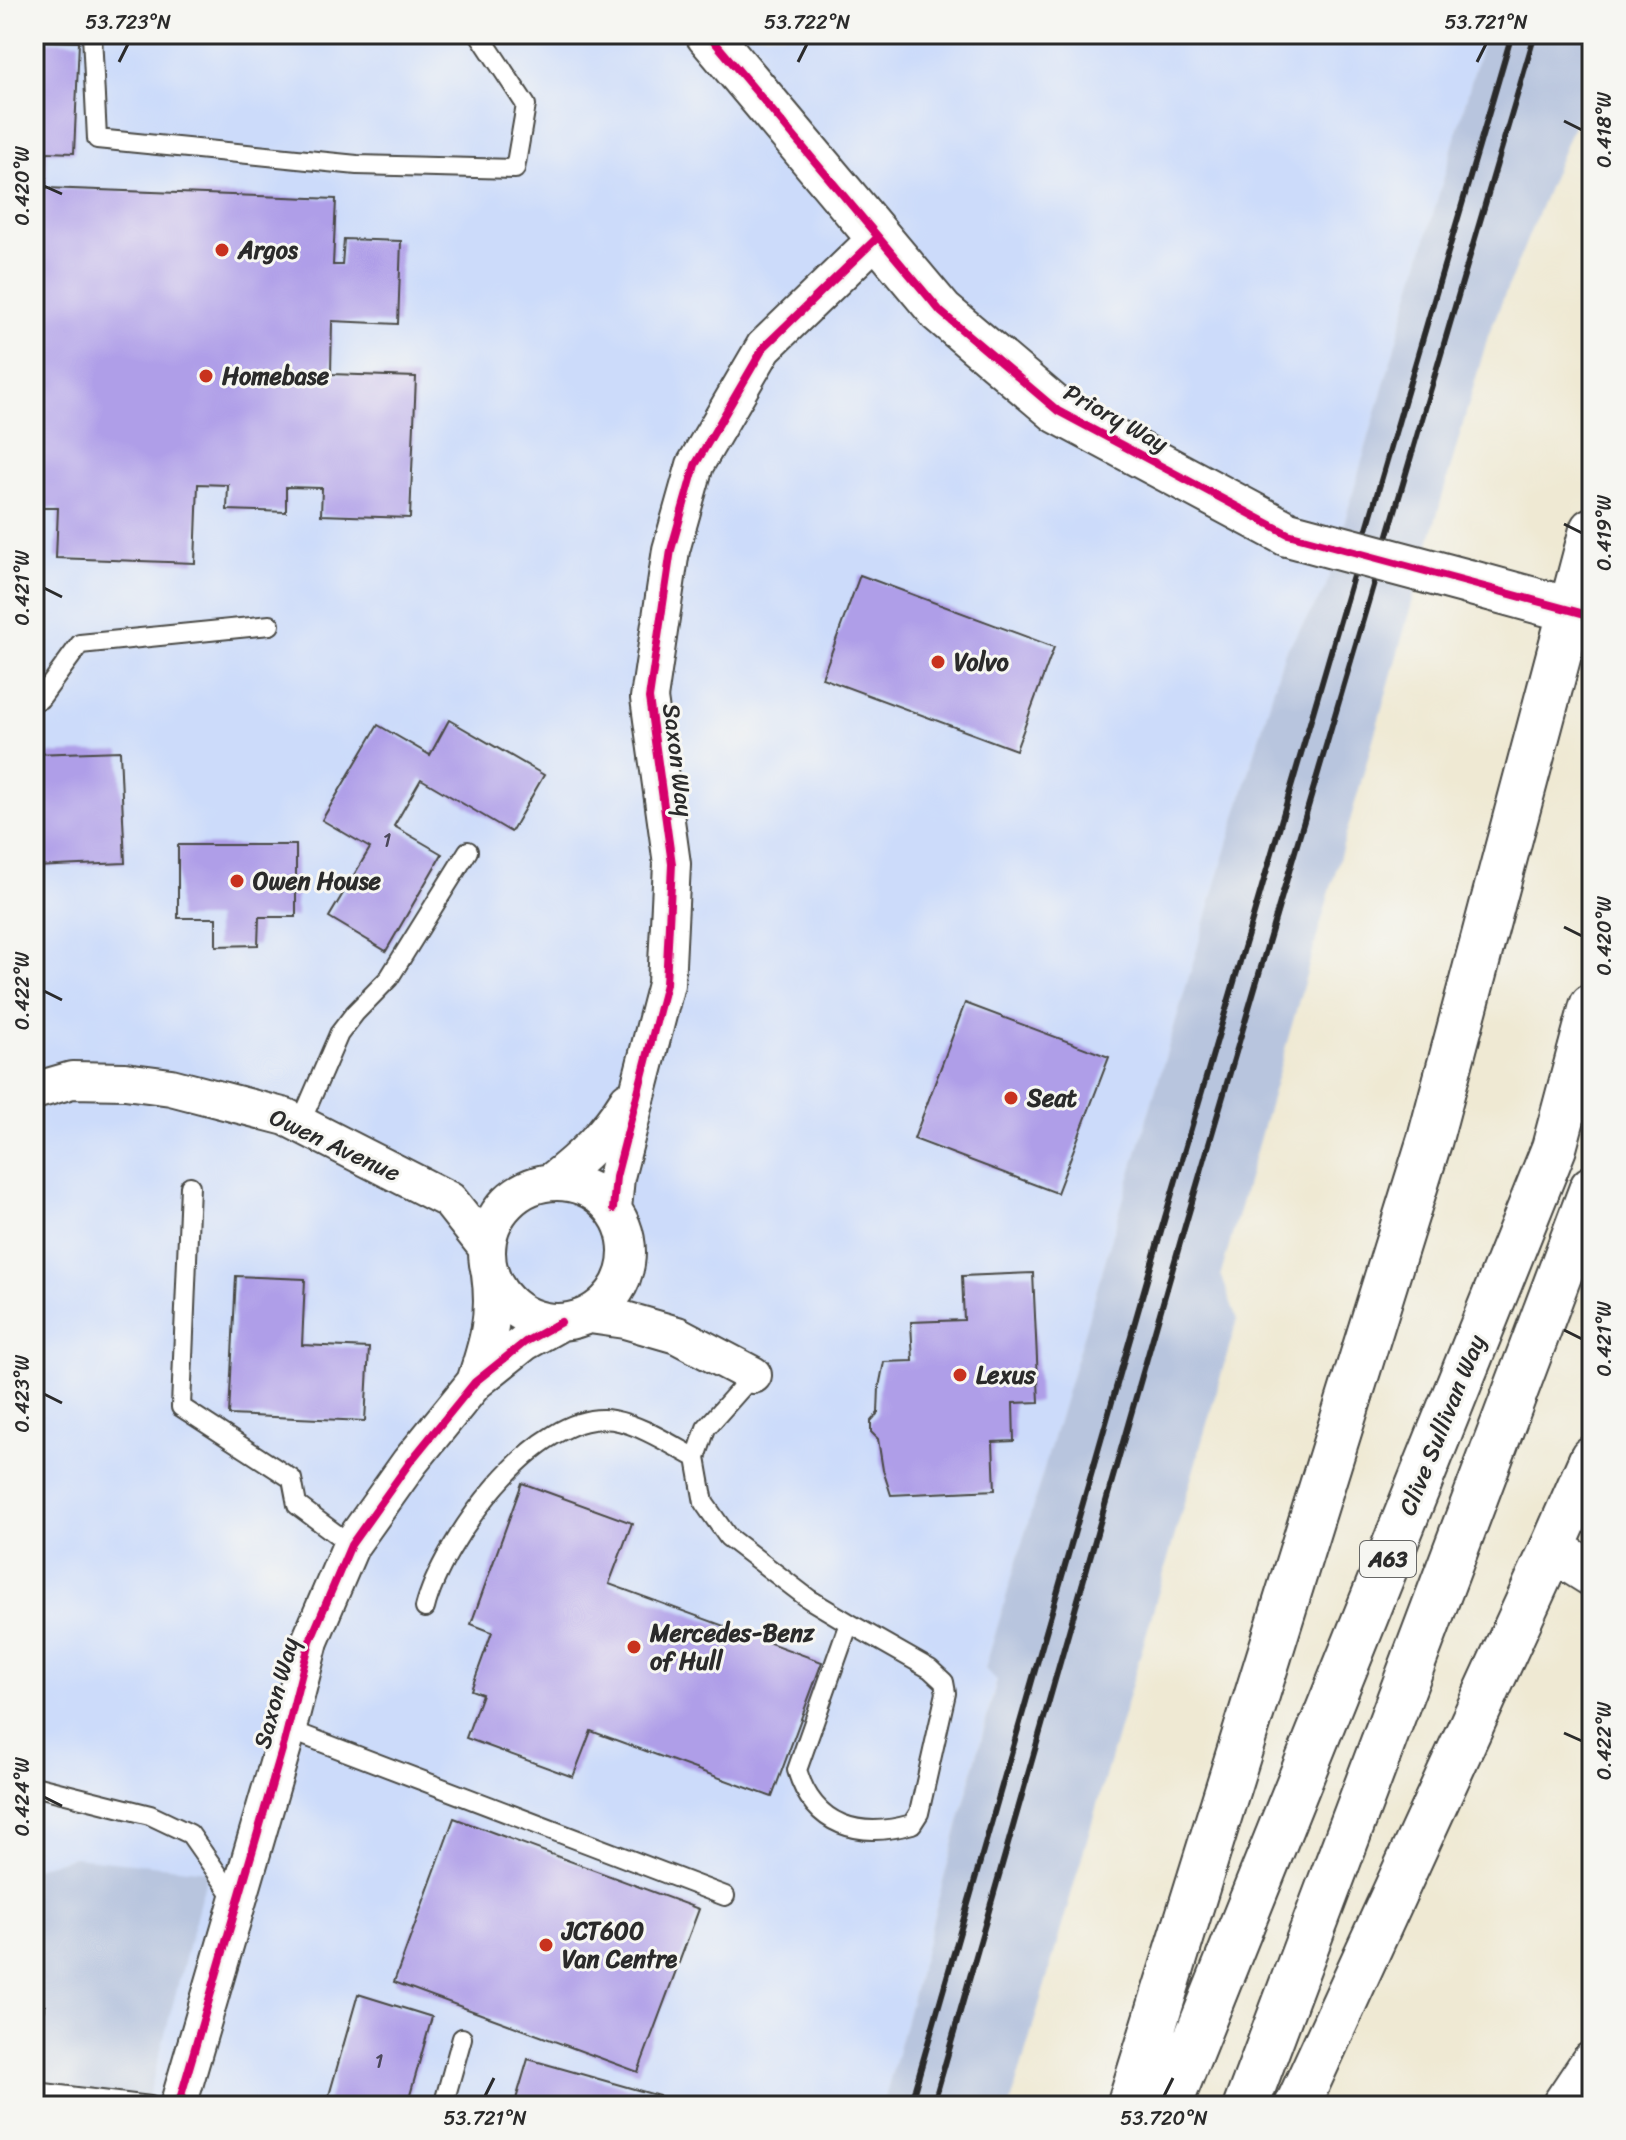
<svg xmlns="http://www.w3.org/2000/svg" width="1626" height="2140" font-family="Sriracha,sans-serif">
	<rect width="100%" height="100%" fill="#f6f6f2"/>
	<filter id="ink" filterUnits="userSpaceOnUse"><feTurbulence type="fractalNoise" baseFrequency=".0125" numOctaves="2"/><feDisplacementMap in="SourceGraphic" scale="16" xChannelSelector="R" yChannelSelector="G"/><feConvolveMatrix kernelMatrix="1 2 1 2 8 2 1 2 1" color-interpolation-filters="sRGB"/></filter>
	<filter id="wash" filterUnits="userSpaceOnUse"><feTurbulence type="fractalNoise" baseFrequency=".006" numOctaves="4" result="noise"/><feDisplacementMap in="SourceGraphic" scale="32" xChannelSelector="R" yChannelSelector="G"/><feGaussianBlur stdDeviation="1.8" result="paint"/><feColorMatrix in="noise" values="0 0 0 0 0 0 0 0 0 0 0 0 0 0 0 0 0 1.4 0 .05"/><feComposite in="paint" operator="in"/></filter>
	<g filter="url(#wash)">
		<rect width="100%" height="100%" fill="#efe9d3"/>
		<path fill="#ccdbfa" d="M34,34H1485L1325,590L1284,654L985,1669L997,1680L883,2106H146L74,1857L34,1868Z"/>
		<path fill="#b8c5de" d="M1485,34H1592V79L1488,336L1221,1274L1237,1320L1010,2106H883L997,1681L985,1669L1284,654L1325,590Z
			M74,1857L208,1871L146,2106H34V1868Z"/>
		<g id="blocks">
			<path fill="#af9ee8" d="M34,41L79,42L74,153L47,152L46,188L336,199L333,265H342L344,239L401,241L398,324L332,321L331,374L416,377L410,518L321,515L322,488L286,487V512L227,510L228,485L198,484L195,563L56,558L58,508H34Z
				M860,575L1054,647L1016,750L822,678Z
				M449,720L544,775L511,832L421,779L394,826L442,854L386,951L329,917L370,848L322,820L378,725L430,755Z
				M120,751L125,863L34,867V754Z
				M178,845H296V917H259L258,945L216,946V918H178Z
				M965,1003L1109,1057L1057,1193L914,1139Z
				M1033,1273L1039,1402L1013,1403L1014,1441L993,1442L995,1490L891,1495L883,1470L878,1439L871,1432V1421L878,1413L879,1387L884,1362L913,1361L911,1322L964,1320L962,1276Z
				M236,1276L305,1279L302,1345L369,1348L365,1421L229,1415Z
				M522,1483L632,1523L609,1584L822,1662L772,1797L591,1731L573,1777L466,1738L482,1694L471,1690L492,1632L471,1624Z
				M454,1818L699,1909L638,2072L394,1982Z
				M358,1994L432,2017L407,2106H326Z
				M34,2003L45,2006L35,2040H34Z
				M528,2059L691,2105V2106H514Z"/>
		</g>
	</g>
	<g filter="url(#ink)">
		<use href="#blocks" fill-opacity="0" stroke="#484844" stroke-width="2"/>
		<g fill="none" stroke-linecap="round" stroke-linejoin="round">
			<defs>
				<path id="lane" d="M92,34L97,139L357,165L515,169L526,105L479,34
					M34,700L40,699L80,644L270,625
					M300,1124L339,1034L355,1013L389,978L468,851
					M190,1186L181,1407L292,1479L297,1505L351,1545
					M753,1375L706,1428L696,1458L704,1503L728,1537L809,1599L849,1623L797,1770C814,1827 860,1839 912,1824L919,1813L946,1693L944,1682L930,1669L849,1623
					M425,1608C441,1544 537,1407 613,1420C641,1425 670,1444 696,1458
					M287,1729L725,1896
					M34,1786L150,1815L190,1834L236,1900
					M44,2093L150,2106
					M443,2106L462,2038"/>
				<path id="street" d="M34,1091L72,1080L125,1081L171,1087L286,1117L449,1200L487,1248
					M551,1182C583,1157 606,1135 628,1100
					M487 1252a70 70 0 1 1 140 0a70 70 0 1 1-140 0Z
					M613,1209L616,1177L666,984L672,864L649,698L671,550L695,465L764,347L878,237
					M590,1315L625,1320L677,1335L753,1375
					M475,1382C488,1343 496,1316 490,1274
					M178,2106L284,1743L310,1641L351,1545L410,1462L475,1382L525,1342L561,1322"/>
				<path id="secondary" d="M708,34L941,312L1058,411L1288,534
					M1468,582L1592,616
					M1592,1458L1552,1549L1592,1574
					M1564,2106L1592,2064"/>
				<path id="highway" d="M1129,2106L1430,1139L1592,530
					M1169,2106L1554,1148L1592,1006
					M1246,2106L1592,1188
					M1297,2106L1552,1549"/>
			</defs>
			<use href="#lane" stroke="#484844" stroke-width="22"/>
			<use href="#street" stroke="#484844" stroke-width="40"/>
			<use href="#secondary" stroke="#484844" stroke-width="48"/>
			<use href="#highway" stroke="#484844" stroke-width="48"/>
			<use href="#lane" stroke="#fff" stroke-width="18"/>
			<use href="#street" stroke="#fff" stroke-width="36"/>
			<use href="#secondary" stroke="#fff" stroke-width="44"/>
			<use href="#highway" stroke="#fff" stroke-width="44"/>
			<path stroke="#2b2b2b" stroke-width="6" d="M910,2106L1161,1231L1512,34
				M933,2106L1182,1236L1535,34"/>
			<defs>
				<path id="secondary-bridge" d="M1288,534L1468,582"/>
			</defs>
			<use href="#secondary-bridge" stroke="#484844" stroke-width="48" stroke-linecap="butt"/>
			<use href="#secondary-bridge" stroke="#fff" stroke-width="44"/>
			<defs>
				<path id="cycleway" d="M708,34L941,312L1058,411L1288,534L1592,616
					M613,1209L616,1177L666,984L672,864L649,698L671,550L695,465L764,347L878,237
					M178,2106L284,1743L310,1641L351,1545L410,1462L475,1382L525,1342L561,1322"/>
			</defs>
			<use href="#cycleway" stroke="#f6f6f2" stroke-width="13"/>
			<use href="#cycleway" stroke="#d6006c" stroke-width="8"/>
		</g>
	</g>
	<path fill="none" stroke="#2b2b2b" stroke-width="3" d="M119,62L128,44M798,62L807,44M1477,62L1486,44M1564,121L1582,130M44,186L62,194M1564,524L1582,533M44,588L62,597M1564,927L1582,936M44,991L62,1000M1564,1330L1582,1339M44,1394L62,1403M1564,1733L1582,1741M44,1797L62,1806M485,2096L494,2078M1164,2096L1173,2078"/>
	<g fill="#c8321e" stroke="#f6f6f2" stroke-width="3">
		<circle cx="222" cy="250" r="8"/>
		<circle cx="206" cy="376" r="8"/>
		<circle cx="938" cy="662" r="8"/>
		<circle cx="237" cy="881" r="8"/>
		<circle cx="1011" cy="1098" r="8"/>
		<circle cx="960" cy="1375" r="8"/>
		<circle cx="634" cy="1647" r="8"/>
		<circle cx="546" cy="1945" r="8"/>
	</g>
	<g text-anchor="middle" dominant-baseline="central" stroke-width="6" stroke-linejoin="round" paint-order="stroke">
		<g font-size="20" fill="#4c485a">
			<text x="387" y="840">1</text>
			<text x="379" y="2061">1</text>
		</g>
		<rect fill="#f6f6f2" stroke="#686867" stroke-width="2" x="1360" y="1541" width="56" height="36" rx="6"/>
		<g font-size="22" font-weight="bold" fill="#2b2b2b">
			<text x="1388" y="1559">A63</text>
		</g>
		<g font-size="24" font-weight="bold" fill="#2b2b2b" stroke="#f6f6f2" text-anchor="start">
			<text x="238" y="250">Argos</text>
			<text x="222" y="376">Homebase</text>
			<text x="954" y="662">Volvo</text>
			<text x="253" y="881">Owen House</text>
			<text x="1027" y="1098">Seat</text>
			<text x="976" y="1375">Lexus</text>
			<text x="650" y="1633">Mercedes-Benz<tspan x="650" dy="28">of Hull</tspan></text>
			<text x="562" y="1931">JCT600<tspan x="562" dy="28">Van Centre</tspan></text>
		</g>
		<g font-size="24" fill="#2b2b2b" stroke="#f6f6f2">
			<text transform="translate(1116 418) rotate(29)">Priory Way</text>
			<text transform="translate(678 760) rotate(83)">Saxon Way</text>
			<text transform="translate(335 1145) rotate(25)">Owen Avenue</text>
			<text transform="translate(1442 1425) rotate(-68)">Clive Sullivan Way</text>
			<text transform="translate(276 1693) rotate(-75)">Saxon Way</text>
		</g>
	</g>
	<rect width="1626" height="2140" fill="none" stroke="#f6f6f2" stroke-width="88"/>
	<rect x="44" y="44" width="1538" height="2052" fill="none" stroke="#2b2b2b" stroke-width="3"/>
	<g font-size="20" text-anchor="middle" fill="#2b2b2b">
		<text x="128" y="29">53.723°N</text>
		<text x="807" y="29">53.722°N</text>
		<text x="1486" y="29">53.721°N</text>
		<text transform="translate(1604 130) rotate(-90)" y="7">0.418°W</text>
		<text transform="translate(22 186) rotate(-90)" y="7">0.420°W</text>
		<text transform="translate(1604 533) rotate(-90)" y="7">0.419°W</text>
		<text transform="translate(22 588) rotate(-90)" y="7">0.421°W</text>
		<text transform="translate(1604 936) rotate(-90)" y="7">0.420°W</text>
		<text transform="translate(22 991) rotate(-90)" y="7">0.422°W</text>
		<text transform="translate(1604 1339) rotate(-90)" y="7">0.421°W</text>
		<text transform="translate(22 1394) rotate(-90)" y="7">0.423°W</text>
		<text transform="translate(1604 1741) rotate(-90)" y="7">0.422°W</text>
		<text transform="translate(22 1797) rotate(-90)" y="7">0.424°W</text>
		<text x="485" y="2125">53.721°N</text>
		<text x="1164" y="2125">53.720°N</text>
	</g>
</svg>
